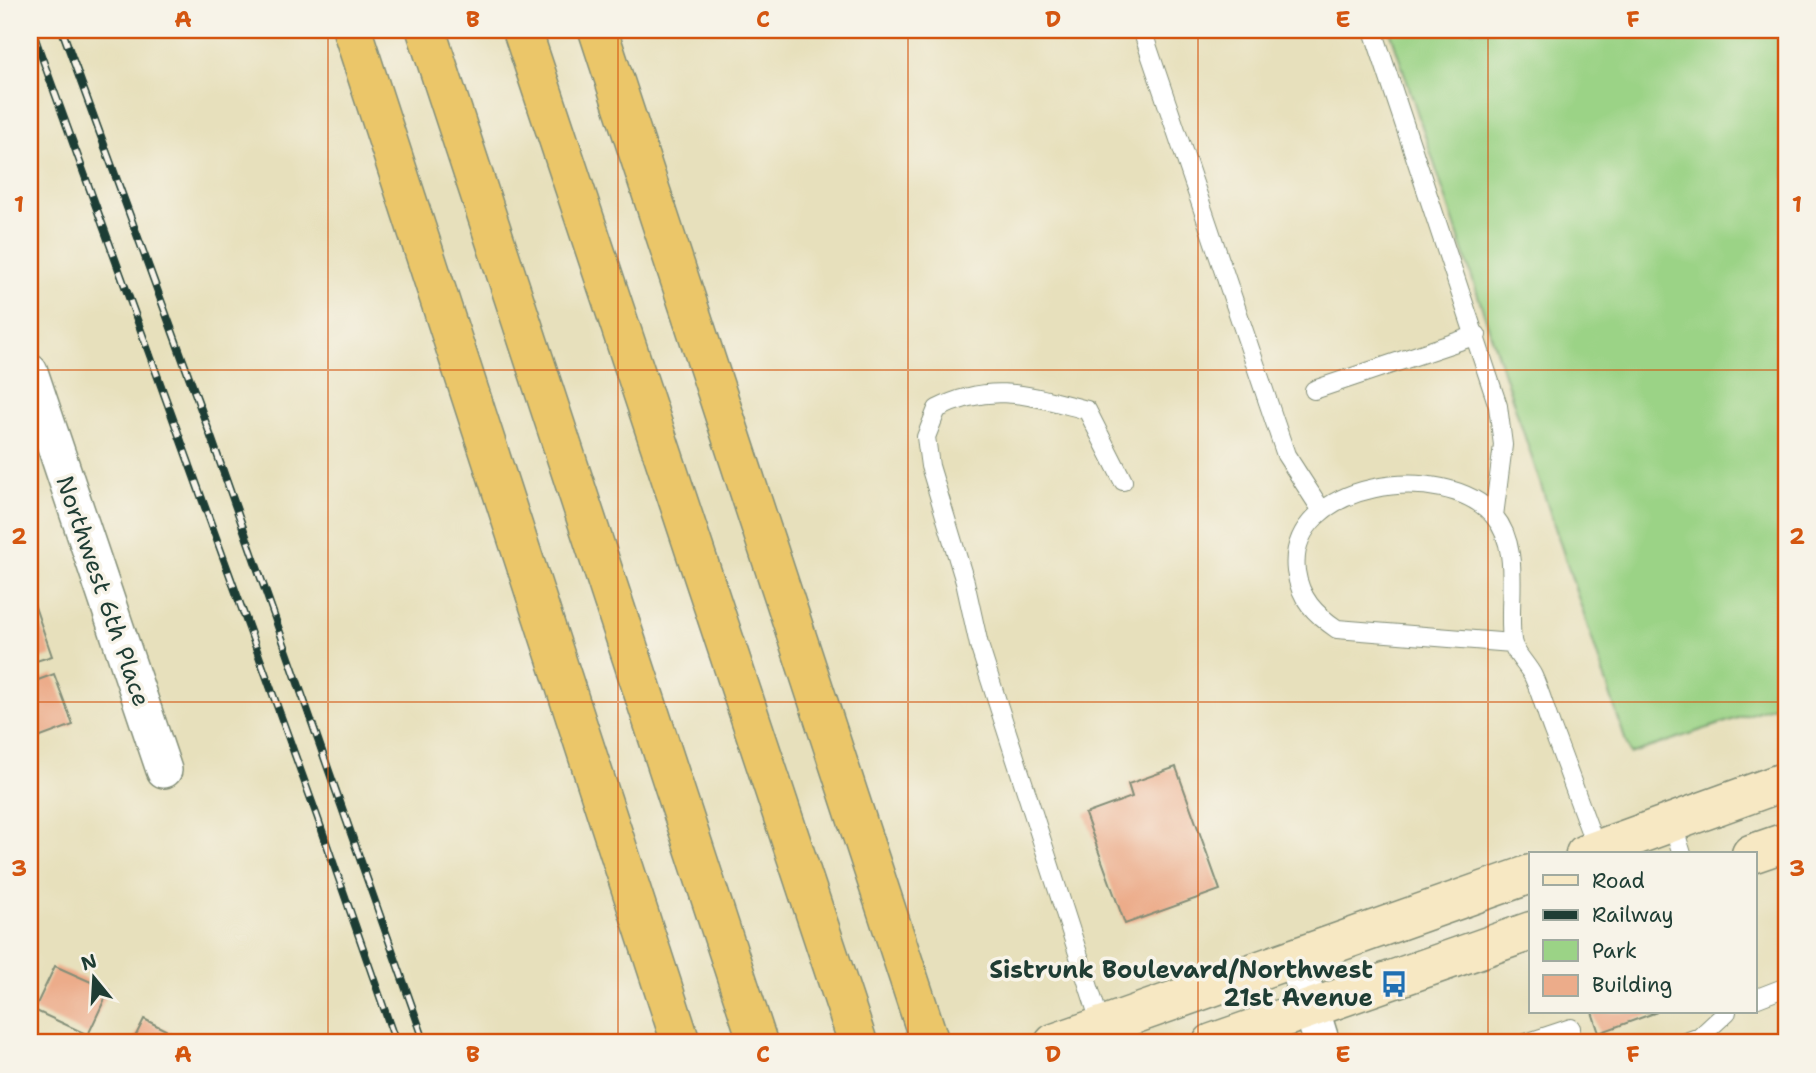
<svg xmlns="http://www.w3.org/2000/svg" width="1816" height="1073" font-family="'Shantell Sans',sans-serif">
	<rect width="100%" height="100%" fill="#f7f3e8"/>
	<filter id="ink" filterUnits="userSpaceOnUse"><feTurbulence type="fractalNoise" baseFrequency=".0143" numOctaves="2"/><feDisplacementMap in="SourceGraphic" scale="14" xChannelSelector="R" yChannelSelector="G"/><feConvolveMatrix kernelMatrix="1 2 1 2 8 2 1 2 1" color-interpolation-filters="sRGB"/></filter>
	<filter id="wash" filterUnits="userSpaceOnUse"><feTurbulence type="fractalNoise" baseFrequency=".00686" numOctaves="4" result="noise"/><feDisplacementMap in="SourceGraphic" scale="28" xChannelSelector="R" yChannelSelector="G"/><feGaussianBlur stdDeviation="1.57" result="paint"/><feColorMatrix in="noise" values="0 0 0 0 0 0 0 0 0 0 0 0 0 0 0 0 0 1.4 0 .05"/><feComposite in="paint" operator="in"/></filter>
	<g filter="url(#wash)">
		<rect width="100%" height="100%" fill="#e7e0bc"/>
		<path fill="#9bd386" stroke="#5d885d" stroke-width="2" d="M1390,30H1786V702L1630,754Z"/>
		<g id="blocks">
			<path fill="#ecac8a" d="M33,601L52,656L30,663V602Z
				M54,674L73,725L30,741V683Z
				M1176,767L1220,890L1125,924L1085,814L1132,797L1128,784Z
				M55,966L109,990L88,1035L34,1010Z
				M1592,1012H1657L1599,1033Z
				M144,1019L191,1043H132Z"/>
		</g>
	</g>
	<g filter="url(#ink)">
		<use href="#blocks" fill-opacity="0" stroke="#838e78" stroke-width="2"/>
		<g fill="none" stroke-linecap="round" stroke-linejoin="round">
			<defs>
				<path id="lane" d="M1142,30L1286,455L1322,511
					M1373,30L1498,406L1503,445L1494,516
					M1314,390L1477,335
					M1512,643L1337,629C1315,614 1300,599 1296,571C1286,481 1446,459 1494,516C1522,549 1507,601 1512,640C1513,652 1527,664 1533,676C1541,693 1546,713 1553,731C1568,770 1582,810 1597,850
					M1672,822L1682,854
					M1755,999L1786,987
					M1102,1028L979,645L965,582L930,466L926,437L937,409C992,381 1031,396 1087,410L1123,481
					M1526,1043L1571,1028
					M1683,1043L1700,1037L1727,1012"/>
				<path id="street" d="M30,372L164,770
					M1296,960L1322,1043"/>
				<path id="secondary" d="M1585,854L1786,781
					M1751,854L1786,842
					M1054,1043L1531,874
					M1212,1043L1531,931"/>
				<path id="highway" d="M352,30L681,1043
					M426,30L758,1043
					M522,30L858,1043
					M598,30L930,1043"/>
			</defs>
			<use href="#lane" stroke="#838e78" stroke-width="20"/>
			<use href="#street" stroke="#838e78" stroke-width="38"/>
			<use href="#secondary" stroke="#838e78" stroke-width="41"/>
			<use href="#highway" stroke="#838e78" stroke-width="41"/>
			<use href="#lane" stroke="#fff" stroke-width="18"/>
			<use href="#street" stroke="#fff" stroke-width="35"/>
			<use href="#secondary" stroke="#f7e8c3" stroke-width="38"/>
			<use href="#highway" stroke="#ebc669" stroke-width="38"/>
			<defs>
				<path id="rail" d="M32,30L317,816L396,1043
					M62,30L210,434L425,1043"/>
			</defs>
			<use href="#rail" stroke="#1f3d34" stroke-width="8"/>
			<use href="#rail" stroke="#f7f3e8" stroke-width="5" stroke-dasharray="16" stroke-linecap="butt"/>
		</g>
	</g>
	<path fill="none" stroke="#d45610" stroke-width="2" stroke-opacity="0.55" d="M328,30V1043M618,30V1043M908,30V1043M1198,30V1043M1488,30V1043M30,370H1786M30,702H1786"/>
	<defs>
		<symbol id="bus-bare" viewBox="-9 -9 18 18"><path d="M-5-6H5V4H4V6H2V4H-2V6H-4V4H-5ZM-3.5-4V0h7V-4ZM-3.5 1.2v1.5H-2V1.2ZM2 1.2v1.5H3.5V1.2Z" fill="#1f6fb2" stroke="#f7f3e8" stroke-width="2.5" paint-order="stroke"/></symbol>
	</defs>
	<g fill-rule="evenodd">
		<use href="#bus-bare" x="1375" y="965" width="38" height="38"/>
	</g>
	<g text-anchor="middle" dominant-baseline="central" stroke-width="7" stroke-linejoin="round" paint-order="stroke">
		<g font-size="24" fill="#1f3d34" stroke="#f7f3e8">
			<text transform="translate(103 591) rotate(71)">Northwest 6th Place</text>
		</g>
		<g font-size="24" font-weight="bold" fill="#1f3d34" stroke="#f7f3e8" text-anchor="end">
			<text x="1373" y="970">Sistrunk Boulevard/Northwest<tspan x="1373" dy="28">21st Avenue</tspan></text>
		</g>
	</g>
	<rect width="1816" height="1073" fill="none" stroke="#f7f3e8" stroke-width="77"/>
	<rect x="1529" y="852" width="228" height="161" fill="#f7f3e8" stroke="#a1aaa0" stroke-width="2"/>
	<rect x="1543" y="875" width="35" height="10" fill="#f7e8c3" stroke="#a1aaa0" stroke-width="2"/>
	<text x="1592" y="888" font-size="21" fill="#1f3d34">Road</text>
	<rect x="1543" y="910" width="35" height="10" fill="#1f3d34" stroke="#a1aaa0" stroke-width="2"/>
	<text x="1592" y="922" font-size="21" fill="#1f3d34">Railway</text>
	<rect x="1543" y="940" width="35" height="21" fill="#9bd386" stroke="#a1aaa0" stroke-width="2"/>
	<text x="1592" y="958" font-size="21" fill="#1f3d34">Park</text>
	<rect x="1543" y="975" width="35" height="21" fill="#ecac8a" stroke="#a1aaa0" stroke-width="2"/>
	<text x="1592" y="992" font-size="21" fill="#1f3d34">Building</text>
	<g transform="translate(94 978) rotate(342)" stroke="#f7f3e8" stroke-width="5" paint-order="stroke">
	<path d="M0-5L12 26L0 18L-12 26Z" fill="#1f3d34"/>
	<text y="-10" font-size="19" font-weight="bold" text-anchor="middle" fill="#1f3d34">N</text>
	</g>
	<rect x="38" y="38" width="1740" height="996" fill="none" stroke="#d45610" stroke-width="2.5"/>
	<g font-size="23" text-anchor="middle" font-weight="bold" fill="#d45610">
		<text x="183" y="27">A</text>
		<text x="473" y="27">B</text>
		<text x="763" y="27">C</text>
		<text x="1053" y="27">D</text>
		<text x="1343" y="27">E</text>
		<text x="1633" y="27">F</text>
		<text x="19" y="212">1</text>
		<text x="1797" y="212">1</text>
		<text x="19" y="544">2</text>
		<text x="1797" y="544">2</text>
		<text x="19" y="876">3</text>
		<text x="1797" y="876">3</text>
		<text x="183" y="1062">A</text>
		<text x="473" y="1062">B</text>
		<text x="763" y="1062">C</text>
		<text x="1053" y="1062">D</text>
		<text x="1343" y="1062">E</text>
		<text x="1633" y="1062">F</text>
	</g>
</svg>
